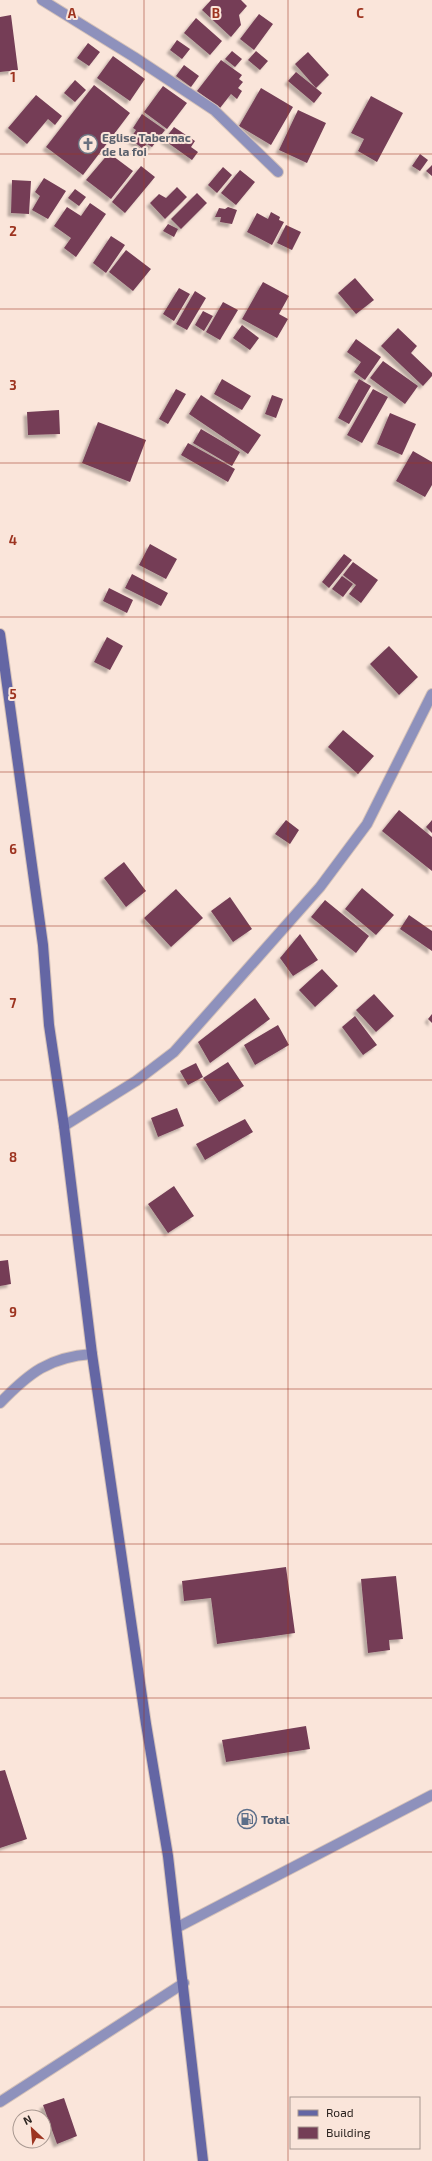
<svg xmlns="http://www.w3.org/2000/svg" width="432" height="2161" font-family="'Exo 2',sans-serif">
	<defs>
		<filter id="shadow"><feDropShadow dx="-3.5" dy="3.5" stdDeviation="1" flood-color="#0004"/></filter>
	</defs>
	<rect width="100%" height="100%" fill="#fae5da"/>
	<path fill="#743e56" filter="url(#shadow)" d="M211,0H241L247,6L239,15L241,25L231,37L202,10Z
		M259,14L273,24L254,50L240,39Z
		M11,15L18,70L0,72V17Z
		M196,18L222,41L210,55L184,33Z
		M177,40L190,49L182,59L170,50Z
		M88,43L100,52L89,66L77,58Z
		M232,51L242,59L235,67L225,59Z
		M256,51L268,61L260,70L248,60Z
		M308,52L329,75L316,88L295,64Z
		M113,56L145,79L130,101L97,78Z
		M221,60L242,75L239,79L243,82L238,88L242,91L237,99L231,94L220,108L197,91Z
		M184,65L199,76L191,87L176,76Z
		M296,72L322,93L314,103L288,81Z
		M75,80L86,90L75,102L64,93Z
		M94,85L130,113L83,175L46,147Z
		M163,86L187,103L167,129L144,112Z
		M261,88L293,107L271,145L239,126Z
		M36,95L62,116L55,125L48,119L27,144L8,128Z
		M371,96L403,113L377,162L358,151L364,139L351,133Z
		M298,110L326,123L307,163L279,150Z
		M142,114L165,130L152,147L147,144L142,148L130,139L136,130L133,128Z
		M174,127L195,141L191,147L198,152L192,160L164,140Z
		M109,153L133,171L111,199L86,180Z
		M420,154L428,160L420,171L412,166Z
		M432,165V176L426,171Z
		M141,166L155,177L125,213L112,202Z
		M223,167L232,175L217,193L208,185Z
		M240,170L255,182L236,205L221,193Z
		M44,178L66,191L48,219L32,210L40,196L35,192Z
		M12,180L31,181L29,214L11,213Z
		M177,187L187,197L165,219L150,203L159,194L166,198Z
		M75,189L86,197L79,206L68,198Z
		M197,193L207,203L181,229L171,219Z
		M90,203L106,214L76,257L64,248L71,238L54,226L67,207L81,216Z
		M228,207L237,210L232,224L220,222L221,217H215L219,208L225,209Z
		M271,212L280,217L279,220L284,222L272,245L247,232L257,213L268,219Z
		M168,224L178,229L174,237L163,231Z
		M286,225L301,232L292,250L277,243Z
		M111,236L125,245L106,273L93,263Z
		M126,250L151,269L133,291L109,272Z
		M355,278L374,300L356,314L338,293Z
		M263,282L289,296L279,314L288,319L277,338L242,319Z
		M179,288L190,294L174,321L163,314Z
		M195,291L206,298L187,330L176,324Z
		M223,302L238,310L220,340L206,332Z
		M203,311L213,316L204,331L195,325Z
		M242,325L259,338L250,350L233,338Z
		M398,328L417,346L411,353L432,373V376L423,386L381,346Z
		M356,339L381,357L365,380L354,372L361,362L347,352Z
		M383,361L418,386L405,404L370,378Z
		M222,379L251,396L242,410L214,394Z
		M359,379L371,386L349,424L338,418Z
		M176,389L186,394L168,424L159,419Z
		M373,389L388,397L362,443L347,435Z
		M201,395L261,435L248,454L189,414Z
		M272,395L283,399L276,418L265,414Z
		M59,410L60,434L28,435L27,412Z
		M390,413L416,424L402,455L377,444Z
		M98,422L146,440L130,482L82,463Z
		M201,429L240,452L232,466L193,443Z
		M188,443L235,469L228,482L181,455Z
		M413,451L432,462V485L425,497L396,481Z
		M150,544L177,559L166,579L139,565Z
		M344,554L352,560L329,588L322,582Z
		M353,562L378,580L361,603L349,594L356,585L343,575Z
		M132,574L168,593L161,606L125,588Z
		M342,576L353,584L343,597L332,589Z
		M109,588L133,600L127,613L103,601Z
		M107,637L123,646L110,670L94,662Z
		M389,646L418,677L399,695L370,664Z
		M343,730L374,756L358,774L328,747Z
		M399,810L432,837V871L382,831Z
		M286,820L299,830L290,844L275,834Z
		M432,820V833L426,827Z
		M124,862L146,891L126,907L104,878Z
		M362,888L394,915L376,935L345,909Z
		M176,889L203,918L171,947L144,918Z
		M230,897L252,929L233,942L211,911Z
		M325,900L369,936L356,953L311,917Z
		M409,915L432,931V951L400,929Z
		M300,934L318,960L293,976L280,958Z
		M322,969L338,986L315,1007L299,990Z
		M374,994L394,1016L376,1032L356,1010Z
		M255,998L270,1019L210,1063L198,1042Z
		M432,1014V1023L428,1019Z
		M355,1016L377,1045L363,1055L342,1027Z
		M278,1025L289,1045L255,1065L244,1045Z
		M228,1062L244,1086L219,1102L203,1078Z
		M196,1063L203,1077L188,1085L180,1071Z
		M177,1108L184,1126L158,1137L151,1118Z
		M245,1119L253,1132L205,1160L196,1144Z
		M174,1186L194,1216L168,1233L148,1204Z
		M8,1260L11,1284L0,1286V1261Z
		M286,1567L295,1633L217,1644L211,1598L184,1601L182,1581Z
		M396,1576L403,1639L389,1640L390,1650L368,1653L361,1579Z
		M306,1726L310,1749L226,1762L222,1740Z
		M5,1770L27,1839L0,1848V1771Z
		M64,2098L77,2136L57,2144L43,2105Z"/>
	<g fill="none" stroke-linecap="round" stroke-linejoin="round">
		<defs>
			<path id="street" d="M42,0L134,57L214,110L278,172
				M64,1126L136,1081L174,1052L320,887L367,824L432,694
				M0,1403C29,1373 49,1357 92,1354
				M178,1927L432,1795
				M0,2102L184,1983"/>
			<path id="secondary" d="M0,634L43,945L49,1025L64,1126L92,1354L146,1724L168,1856L203,2161"/>
		</defs>
		<use href="#street" stroke="#d5c2b9" stroke-width="12"/>
		<use href="#secondary" stroke="#d5c2b9" stroke-width="12"/>
		<use href="#street" stroke="#8e91bc" stroke-width="10"/>
		<use href="#secondary" stroke="#6466a4" stroke-width="10"/>
	</g>
	<path fill="none" stroke="#9d3420" stroke-width="1" stroke-opacity="0.55" d="M144,0V2161M288,0V2161M0,154H432M0,309H432M0,463H432M0,617H432M0,772H432M0,926H432M0,1080H432M0,1235H432M0,1389H432M0,1544H432M0,1698H432M0,1852H432M0,2007H432"/>
	<defs>
		<symbol id="church-ring" viewBox="-11 -11 22 22"><circle r="9.5" fill="#fae5da" stroke="#6b7280" stroke-width="1.5"/><path d="M-1.2-6h2.4v3.5h3.3v2.4h-3.3V6h-2.4V-.1h-3.3v-2.4h3.3Z" fill="#6b7280"/></symbol>
		<symbol id="fuel-ring" viewBox="-11 -11 22 22"><circle r="9.5" fill="#fae5da" stroke="#5c6f8a" stroke-width="1.5"/><path d="M-5.5-6h7V0h2V4h1.3V-2.5L3-4.5l.8-.8L6-3V5H2.5V1h-1V6h-7ZM-4.2-4.7v3.2H.2V-4.7Z" fill="#5c6f8a"/></symbol>
	</defs>
	<g fill-rule="evenodd">
		<use href="#church-ring" x="77" y="133" width="22" height="22"/>
		<use href="#fuel-ring" x="236" y="1808" width="22" height="22"/>
	</g>
	<g text-anchor="middle" dominant-baseline="central" stroke-width="4" stroke-linejoin="round" paint-order="stroke">
		<g font-size="12" font-weight="bold" fill="#5b616d" stroke="#fae5da" text-anchor="start">
			<text x="102" y="137">Eglise Tabernac<tspan x="102" dy="14">de la foi</tspan></text>
		</g>
		<g font-size="12" font-weight="bold" fill="#4e5e75" stroke="#fae5da" text-anchor="start">
			<text x="261" y="1819">Total</text>
		</g>
	</g>
	<g font-size="13" text-anchor="middle" font-weight="bold" fill="#9d3420" stroke="#fae5da" stroke-width="4" stroke-linejoin="round" paint-order="stroke">
		<text x="72" y="18">A</text>
		<text x="216" y="18">B</text>
		<text x="360" y="18">C</text>
		<text x="13" y="82">1</text>
		<text x="13" y="236">2</text>
		<text x="13" y="390">3</text>
		<text x="13" y="545">4</text>
		<text x="13" y="699">5</text>
		<text x="13" y="854">6</text>
		<text x="13" y="1008">7</text>
		<text x="13" y="1162">8</text>
		<text x="13" y="1317">9</text>
	</g>
	<rect x="290" y="2097" width="130" height="52" fill="#fae5da" stroke="#a89890"/>
	<rect x="298" y="2110" width="20" height="6" fill="#6466a4" stroke="#a89890"/>
	<text x="326" y="2117" font-size="12" fill="#2d2521">Road</text>
	<rect x="298" y="2127" width="20" height="12" fill="#743e56" stroke="#a89890"/>
	<text x="326" y="2137" font-size="12" fill="#2d2521">Building</text>
	<g transform="translate(32 2129) rotate(334)"><circle r="19" fill="#fae5da" stroke="#a89890"/>
	<path d="M0-3L7 15L0 10L-7 15Z" fill="#9d3420"/>
	<text y="-6" font-size="11" font-weight="bold" text-anchor="middle" fill="#2d2521">N</text>
	</g>
</svg>
